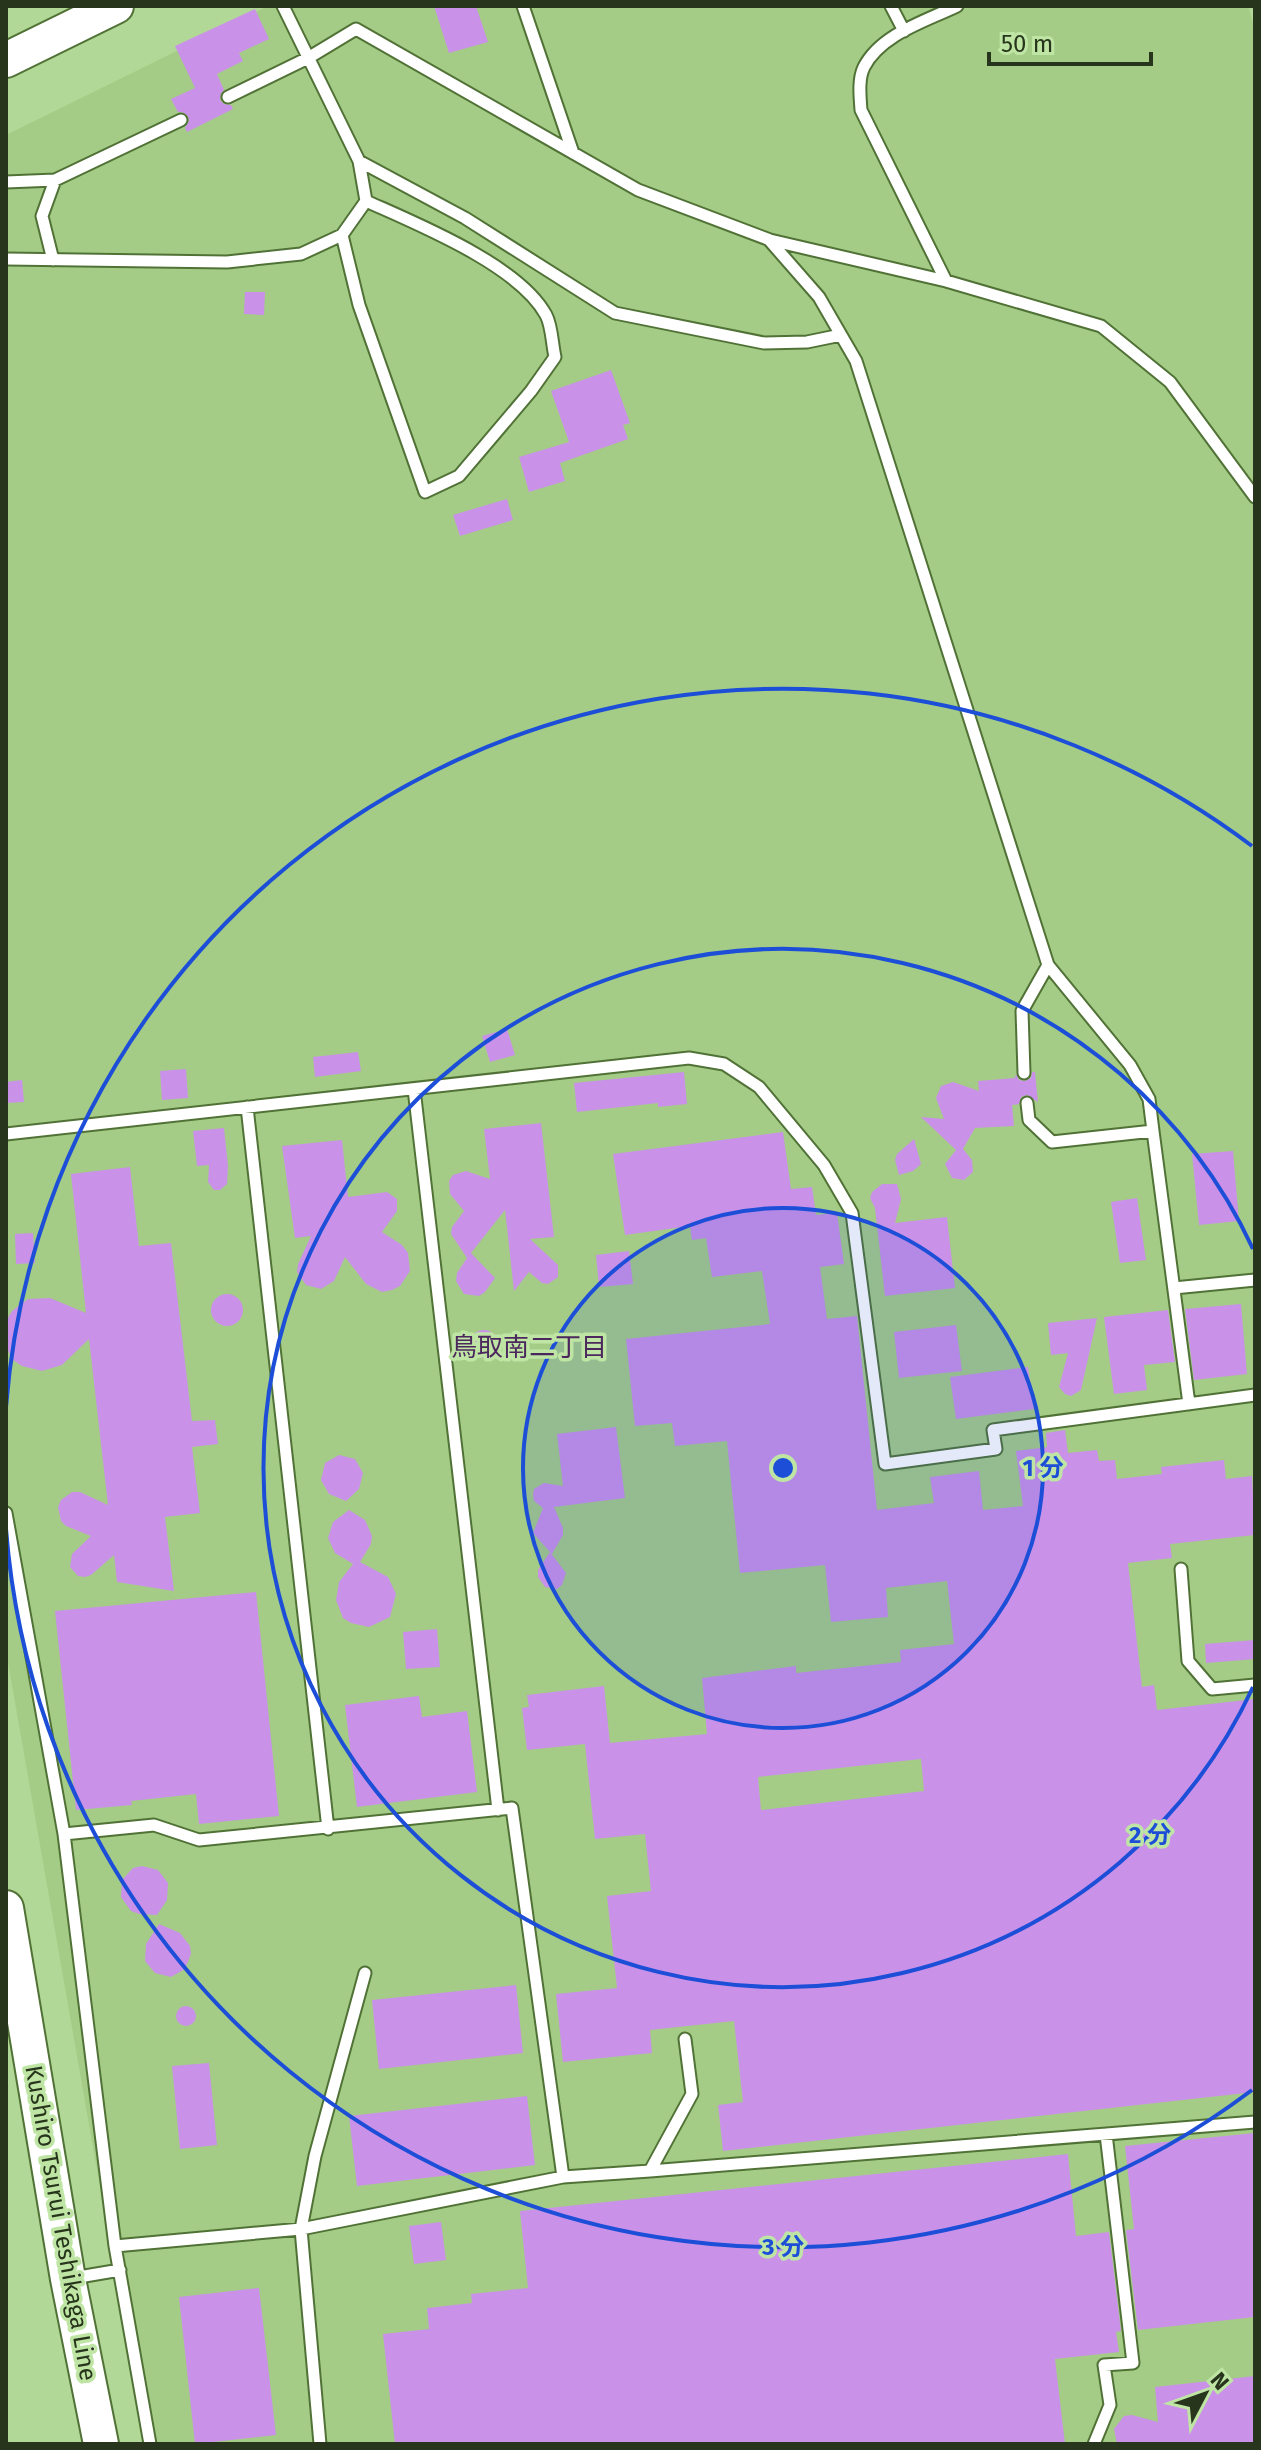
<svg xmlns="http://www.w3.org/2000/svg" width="1261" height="2450" font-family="'Fira Sans','Noto Sans JP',sans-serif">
	<rect width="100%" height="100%" fill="#b2d897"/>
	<path fill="#a4cc87" d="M268,6H1248L1255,29V2444H145L6,1651V135Z"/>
	<path fill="#c992e8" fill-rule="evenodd" d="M434,6H476L488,42L449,53Z
		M255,9L269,39L239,53L243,61L217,74L224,90L221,93L220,100L224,104L231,105L233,109L187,132L185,128L189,121L188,116L182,112H178L171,99L195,88L175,46Z
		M245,292H265L264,315L244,314Z
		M611,370L630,423L623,425L628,439L560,463L565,481L529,492L519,457L569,442L551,391Z
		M507,499L513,520L460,536L453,515Z
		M507,1029L515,1055L490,1062L482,1036Z
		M358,1052L361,1071L315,1077L313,1057Z
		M186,1069L188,1098L162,1100L160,1071Z
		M684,1072L687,1104L658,1107V1103L577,1112L574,1083Z
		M1032,1072H1035L1038,1102L1027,1095L1021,1097L1019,1104L1012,1105L1014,1126L975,1128L963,1149L972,1160L973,1172L964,1180L952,1178L945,1164L956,1150L921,1117L944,1119L936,1098L941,1086L953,1082L979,1091L978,1081L1015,1078L1016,1074L1019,1080L1025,1081L1031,1078Z
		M22,1080L24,1102L6,1103V1082Z
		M541,1123L554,1237L530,1239L558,1265V1277L548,1284L542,1283L529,1272L514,1291L505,1210L471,1253L495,1278L485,1292L479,1296L464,1294L456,1281L457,1273L467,1258L451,1234L452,1227L464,1211L450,1194L449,1181L453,1175L466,1171L490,1179L484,1129Z
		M224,1128L228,1166L227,1184L220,1190H214L208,1182L209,1165L197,1166L193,1131Z
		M783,1132L791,1189L812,1187L816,1215L837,1213L844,1264L820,1267L827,1319L857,1316L877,1510L934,1503L930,1477L979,1471L983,1510L1023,1506L1016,1451L1040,1448L1041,1455L1043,1448L1047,1447L1046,1433L1065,1430L1068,1453L1097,1450L1099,1461L1115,1460L1117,1479L1162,1474L1161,1467L1224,1460L1226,1479L1252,1476L1255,1535L1170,1544L1172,1558L1128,1563L1142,1687L1154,1685L1157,1710L1255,1699V2092L723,2151L718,2105L743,2102L734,2021L650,2030L652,2053L563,2062L556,1994L617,1988L607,1896L651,1891L645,1834L595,1839L585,1744L527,1750L522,1708L529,1707L527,1695L604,1686L610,1743L707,1734L702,1678L796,1666V1673L901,1662L900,1650L954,1644L947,1581L886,1588L888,1617L831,1622L825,1565L740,1573L727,1441L675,1446L672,1423L635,1426L626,1339L770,1324L762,1271L712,1277L706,1238L692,1240L690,1226L625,1235L613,1154ZM921,1759L924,1791L761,1810L758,1777Z
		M914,1139L921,1164L913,1171L899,1175L895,1160L897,1154Z
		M342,1140L348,1197L387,1192L397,1199V1211L382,1232L402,1245L408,1253L410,1271L400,1286L392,1290L382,1292L366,1284L345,1257L334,1281L321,1289L306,1285L297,1272L298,1264L311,1236L295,1238L282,1146Z
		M1233,1151L1239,1221L1199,1225L1192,1154Z
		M130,1167L139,1246L171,1243L192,1421L215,1420L218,1444L192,1447L200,1513L165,1517L174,1591L117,1582L114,1555L91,1575L85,1577L78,1576L70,1567L72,1554L91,1536L66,1526L61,1521L58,1507L61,1500L72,1492H80L108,1505L89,1339L62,1365L42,1371L22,1366L13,1360L6,1347V1321L12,1311L28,1299L50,1298L86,1313L71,1174Z
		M882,1184H897L901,1199L895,1223L947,1217L955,1288L885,1296L875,1208L870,1198L872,1192Z
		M1137,1198L1146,1260L1120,1263L1111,1202Z
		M33,1233L35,1263L16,1264L15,1234Z
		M629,1251L633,1284L599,1287L596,1255Z
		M211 1310a16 16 0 1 1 32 0a16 16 0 1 1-32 0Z
		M1241,1304L1247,1374L1194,1380L1185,1309Z
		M1168,1310L1175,1362L1144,1365L1147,1390L1114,1394L1104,1317Z
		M1097,1318L1081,1390L1071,1396L1065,1394L1059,1387L1068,1353L1051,1355L1048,1323Z
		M956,1325L962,1371L899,1378L894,1332Z
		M470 1344a14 14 0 1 1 28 0a14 14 0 1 1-28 0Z
		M1028,1367L1034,1409L956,1419L950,1377Z
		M616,1427L625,1498L554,1507L563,1528V1535L552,1554L550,1552L566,1573L562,1585L557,1589L545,1587L538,1577V1570L550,1552L533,1533L543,1508L534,1501L533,1495L534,1489L544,1483L563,1486L557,1434Z
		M339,1455L355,1459L363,1473L359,1489L346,1501L329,1494L321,1480L325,1463Z
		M349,1510L365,1520L372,1536L371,1544L360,1562L388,1577L396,1594L390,1617L369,1627L351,1623L343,1618L336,1600L339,1582L353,1564L335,1553L328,1538L333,1522Z
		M256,1592L279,1816L199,1824L196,1794L131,1801L132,1805L76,1810L55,1611Z
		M437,1629L440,1667L406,1669L403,1632Z
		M1255,1640V1659L1206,1663L1205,1644Z
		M419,1696L422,1717L467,1711L477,1792L357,1807L345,1705Z
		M142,1866L158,1870L168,1883L167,1900L157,1915L139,1914L131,1911L121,1897L122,1880L133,1868Z
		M159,1924L180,1933L190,1946L191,1954L185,1969L171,1977L155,1973L145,1961L146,1944Z
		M516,1985L523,2053L379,2069L372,2000Z
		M176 2016a10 10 0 1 1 20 0a10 10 0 1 1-20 0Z
		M209,2063L217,2145L180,2149L172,2066Z
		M527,2096L535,2165L357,2186L349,2116Z
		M1255,2133V2317L1138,2330L1126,2230L1134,2229L1125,2146Z
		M1068,2154L1076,2236L1109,2232L1121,2331L1116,2332L1119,2352L1055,2359L1065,2444H395L383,2334L429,2329L427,2308L472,2303L471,2294L528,2288L520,2211Z
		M441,2222L446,2260L414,2264L409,2226Z
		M259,2288L276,2435L195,2444L179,2297Z
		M1255,2376V2444H1117L1114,2429L1124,2416L1132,2415L1158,2422L1155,2387Z"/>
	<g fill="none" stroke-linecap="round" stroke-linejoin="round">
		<defs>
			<path id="lane" d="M523,6L573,153
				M891,6L904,31
				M228,97L308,58L356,29L638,190L770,240L946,281L1101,326L1170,382L1255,497
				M359,161L465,218L615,313L764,343L807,342L841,335
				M6,182L55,180L181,120
				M342,235L359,305L425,492L459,476L531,391L555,357C552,344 552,326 546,315C519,265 417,224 366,201
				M770,241L819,297L856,361L1048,965L1130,1065L1149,1099L1153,1131L1052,1142L1029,1120L1027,1103
				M6,259L227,262L301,254L342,235L366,201L359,161L283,6
				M53,260L42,216L55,180
				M946,281L861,110C860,96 858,79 864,67C881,34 926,21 957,6
				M1024,1073L1022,1011L1048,965
				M414,1089L498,1810
				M247,1107L328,1829
				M1153,1131L1189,1404
				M6,1134L689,1058L724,1064L759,1087L824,1165L852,1213L885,1464L996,1449L993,1430L1255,1395
				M1174,1288L1255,1280
				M6,1513L64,1834
				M1181,1569L1188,1661L1212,1689L1255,1685
				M650,2171L1255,2122
				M115,2246L301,2229L563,2177L650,2171L692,2094L685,2039
				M73,2278L120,2270
				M150,2444L115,2246L64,1834L154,1825L199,1840L512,1808L563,2177
				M320,2444L301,2229L315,2156L365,1973
				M1094,2444L1110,2405L1104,2365L1133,2363L1106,2134"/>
			<path id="primary" d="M6,60L116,6
				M6,1908L68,2279L101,2444"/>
		</defs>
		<use href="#lane" stroke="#517236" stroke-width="15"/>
		<use href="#primary" stroke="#517236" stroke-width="38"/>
		<use href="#lane" stroke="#fff" stroke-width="11"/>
		<use href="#primary" stroke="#fff" stroke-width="34"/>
	</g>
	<circle cx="783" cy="1468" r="260" fill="#1d4ed8" fill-opacity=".12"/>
	<g fill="none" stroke="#1d4ed8" stroke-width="4">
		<circle cx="783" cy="1468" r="260"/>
		<path d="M1253 1687A519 519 0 1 1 1253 1249"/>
		<path d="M1252 2090A779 779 0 0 1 6 1529M6 1407A779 779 0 0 1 1252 846"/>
	</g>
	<g text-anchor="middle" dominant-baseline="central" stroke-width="7" stroke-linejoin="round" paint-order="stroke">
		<g font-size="24" fill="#26351b" stroke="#bfe5a4">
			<text transform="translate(61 2223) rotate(80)">Kushiro Tsurui Teshikaga Line</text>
		</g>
		<g font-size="26" fill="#4c275e" stroke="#bfe5a4">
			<text x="529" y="1347">鳥取南二丁目</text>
		</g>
	</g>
	<circle cx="783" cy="1468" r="12" fill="#1d4ed8" stroke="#bfe5a4" stroke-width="4"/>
	<g font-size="24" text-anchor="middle" font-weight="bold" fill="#1d4ed8" stroke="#bfe5a4" stroke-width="7" stroke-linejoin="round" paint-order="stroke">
		<text x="1043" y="1476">1 分</text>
		<text x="1150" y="1843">2 分</text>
		<text x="783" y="2255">3 分</text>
	</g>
	<rect width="1261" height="2450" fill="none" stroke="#26351b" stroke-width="16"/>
	<g transform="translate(1205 2394) rotate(49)" stroke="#bfe5a4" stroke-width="6" paint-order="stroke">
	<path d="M0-6L14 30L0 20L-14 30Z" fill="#26351b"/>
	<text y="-12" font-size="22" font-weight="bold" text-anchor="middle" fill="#26351b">N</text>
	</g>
	<path d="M989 52v12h162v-12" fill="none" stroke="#26351b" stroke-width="4"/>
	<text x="1001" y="52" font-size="24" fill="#26351b" stroke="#bfe5a4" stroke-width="6" paint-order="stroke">50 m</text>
</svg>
